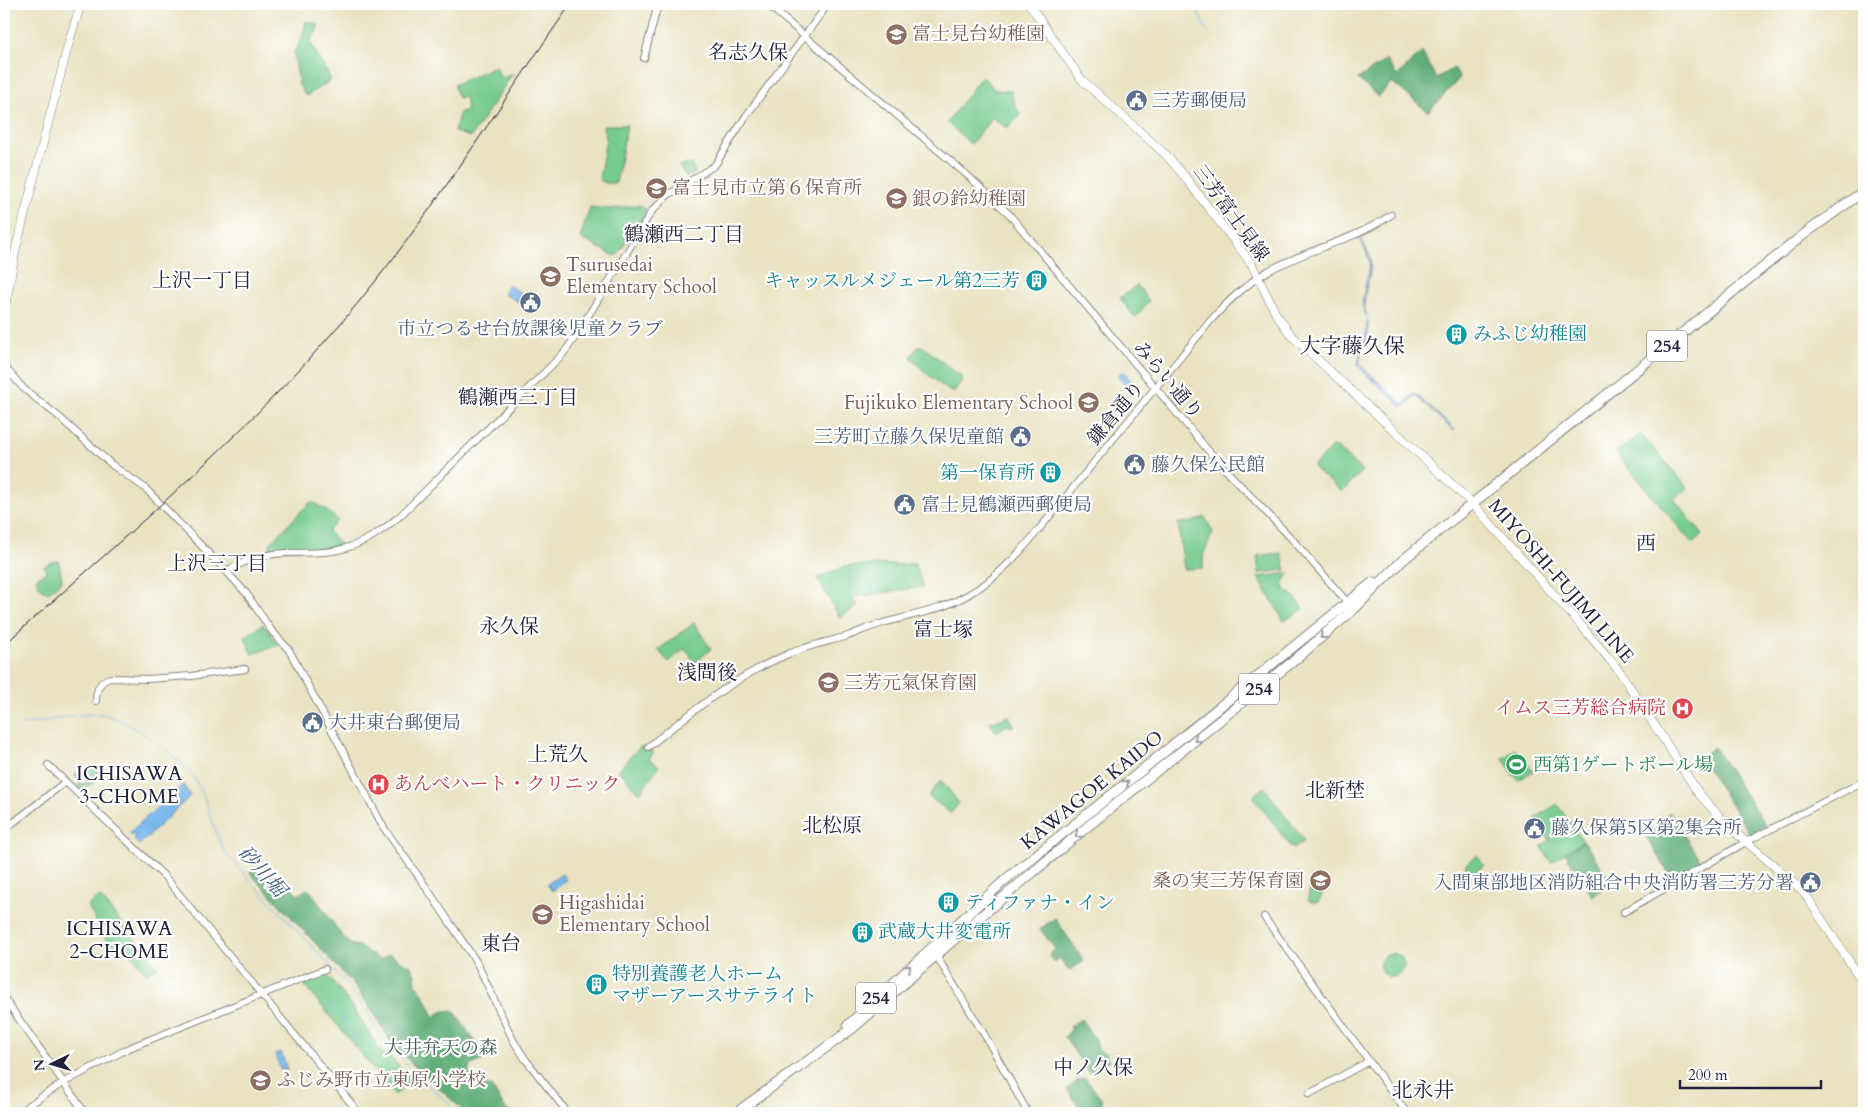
<svg xmlns="http://www.w3.org/2000/svg" width="1868" height="1117" font-family="Cardo,'Noto Serif JP',serif">
	<rect width="100%" height="100%" fill="#fff"/>
	<filter id="ink" filterUnits="userSpaceOnUse"><feTurbulence type="fractalNoise" baseFrequency=".02" numOctaves="2"/><feDisplacementMap in="SourceGraphic" scale="10" xChannelSelector="R" yChannelSelector="G"/><feConvolveMatrix kernelMatrix="1 2 1 2 8 2 1 2 1" color-interpolation-filters="sRGB"/></filter>
	<filter id="wash" filterUnits="userSpaceOnUse"><feTurbulence type="fractalNoise" baseFrequency=".0096" numOctaves="4" result="noise"/><feDisplacementMap in="SourceGraphic" scale="20" xChannelSelector="R" yChannelSelector="G"/><feGaussianBlur stdDeviation="1.12" result="paint"/><feColorMatrix in="noise" values="0 0 0 0 0 0 0 0 0 0 0 0 0 0 0 0 0 1.4 0 .05"/><feComposite in="paint" operator="in"/></filter>
	<g filter="url(#wash)">
		<rect width="100%" height="100%" fill="#e9e3c2"/>
		<path fill="#76cb8e" stroke="#4c7664" d="M306,21L318,24L317,31L310,42L331,80L306,96L299,85L294,52L302,39Z
			M495,66L502,79L513,73L471,137L454,132L460,112L467,110L465,97L458,98L454,85Z
			M981,77H983L995,90L1011,91L1015,105L1021,115L1007,128L992,118L971,144L947,123Z
			M604,125H627L616,183H606L599,180L606,138L603,127Z
			M691,164L696,173L686,177L679,166Z
			M639,205L646,209V211L618,254L615,256L582,239L581,236L590,207L610,209Z
			M1137,285L1149,301L1135,318L1120,298Z
			M919,346H922L963,378L954,392H951L927,374L912,359L911,356Z
			M1641,434L1688,488L1674,499L1703,535L1692,543L1615,452L1632,442V440Z
			M1334,445L1362,471L1342,492L1314,468L1313,466Z
			M312,502L326,510L338,520L328,531L341,545L320,548L270,550V544L308,504Z
			M1205,517L1213,532L1203,555V568L1184,569L1178,523L1193,522Z
			M1281,553L1286,570L1259,573L1257,556Z
			M59,561L62,581L47,593L39,586L36,578L46,572L44,566L52,562Z
			M915,564L923,587L853,597L858,606L840,618L817,578L845,566Z
			M1290,573L1283,582L1285,590L1292,594L1304,609L1284,621L1258,577Z
			M694,623L711,649L696,662L684,649L669,662L658,650Z
			M263,624L279,645L252,654L245,637Z
			M1007,716H1009L1014,725L1012,727L1007,725L996,732L989,721L995,722Z
			M640,747H643L654,752L649,759L659,766L640,793L618,770Z
			M1514,750H1516L1533,771L1519,780L1514,776L1503,758Z
			M79,766L83,767V777L79,779L81,784L91,782L90,777H85L84,767L100,771V773L93,774L94,783L80,789L75,774L80,773Z
			M941,780L959,803L951,813L928,796Z
			M1264,787L1304,841L1293,849L1254,798L1255,794Z
			M1557,804L1583,841L1551,862L1541,846L1550,840L1535,818Z
			M1477,855L1484,865L1472,875L1465,865Z
			M1310,883L1320,885L1324,891L1318,902L1315,903L1309,901L1308,898Z
			M98,898H101L157,966V968L146,973L121,942L110,947L88,906Z
			M1380 965a12 12 0 1 1 24 0a12 12 0 1 1-24 0Z
			M327,975L350,1003L377,1045V1048L384,1055L387,1054L412,1079L395,1095L306,987L305,983Z"/>
		<path fill="#60af79" stroke="#41685a" d="M1422,52L1436,78L1454,68L1460,78L1428,112L1392,82L1378,97L1358,79L1386,60L1397,76Z
			M1343,612L1344,614L1161,765L1157,760L1313,634Z
			M1714,747L1766,826L1750,834L1700,757Z
			M1670,812L1701,862L1673,880L1646,837L1660,828L1656,822Z
			M1080,822L1084,828L1028,872H1021Z
			M1584,841L1612,883L1592,896L1565,853Z
			M250,870H253L263,877C272,877 276,875 283,883L287,882L298,895L307,889L312,893L343,937L350,944L359,946L380,960L389,954L402,962L410,965L415,975L416,984L425,997L434,1017C440,1011 447,1009 455,1012L485,1057L484,1059L470,1066L468,1072L481,1086H491L506,1110L514,1113H466L397,1050L391,1042L367,1003L352,983L251,874Z
			M1055,918L1084,961L1071,970H1068L1060,958L1054,962L1049,955L1055,949L1040,929Z
			M1081,1019L1097,1042V1047L1102,1052L1105,1053L1109,1060L1092,1073L1088,1071L1064,1037L1071,1030V1026Z
			M1085,1078L1103,1101C1100,1107 1089,1113 1083,1113L1067,1089L1078,1080Z"/>
		<path fill="#78b8ed" stroke="#4d6d94" d="M1361,240C1364,245 1369,252 1370,258C1374,276 1358,297 1367,315H1365C1357,297 1372,277 1369,259C1367,252 1363,246 1360,241Z
			M508,285L523,294L518,302L503,293Z
			M1367,322H1368V338L1361,351L1360,365L1403,405L1414,393L1455,430L1454,431L1415,395L1403,408L1362,370L1358,365C1360,348 1367,339 1367,322Z
			M1123,371L1135,385L1129,389L1117,376Z
			M184,785L185,788L184,789L187,790L190,796L139,845L134,840L136,837L129,833L170,796L171,797L180,787Z
			M562,874L566,880L552,891L547,884Z
			M281,1052L287,1069L281,1071L275,1054Z"/>
		<g fill="none" stroke-linecap="round" stroke-linejoin="round">
			<path stroke="#78b8ed" stroke-width="1" d="M1194,4L1208,33
				M1366,314L1368,322
				M21,725C45,722 77,713 100,714C125,715 183,760 196,781C210,804 212,831 227,855L348,985L368,1013L383,1041L429,1086L460,1113
				M330,1002L332,1009L346,1021L349,1031L359,1045L365,1046"/>
		</g>
	</g>
	<g filter="url(#ink)">
		<g fill="none" stroke-linecap="round" stroke-linejoin="round">
			<defs>
				<path id="tertiary" d="M767,4L967,175L1008,213L1218,462L1291,538L1348,603
					M644,58L658,4
					M4,366L23,388L58,416L112,465L145,488L226,571L246,593L271,630L289,650L384,828L424,884L477,963L513,1040L526,1060L564,1108
					M226,571C244,561 265,554 285,553C303,552 321,554 338,550C363,545 382,531 401,515L563,354L574,339L652,211L668,195L715,165L746,116L828,4
					M96,701C96,690 99,681 110,678L147,679L191,676L245,669
					M648,747C692,712 734,677 786,655C806,646 827,642 848,636C859,632 869,627 880,624C911,615 941,611 969,594C994,580 1013,560 1031,539L1212,319C1228,301 1246,284 1268,271C1308,249 1353,241 1391,215
					M48,765L165,877L359,1113
					M4,830L65,782
					M1624,912L1746,842L1864,781
					M1264,917L1407,1113
					M934,952L987,1039L1028,1113
					M4,998L85,1113
					M1309,1094L1369,1061
					M17,1113L63,1083L129,1048L325,969"/>
				<path id="secondary" d="M1029,4L1081,79L1165,154L1181,172L1251,263L1276,314L1291,335L1472,503L1580,624L1620,672L1699,794L1728,826L1803,891L1864,984
					M4,312L16,248L70,38L81,4"/>
				<path id="trunk" d="M848,1025L1006,879L1115,792L1373,582
					M736,1113L853,1028L974,922L1082,831L1296,659L1354,609L1403,560L1803,235L1864,191"/>
			</defs>
			<use href="#tertiary" stroke="#86827e" stroke-width="8"/>
			<use href="#secondary" stroke="#86827e" stroke-width="9"/>
			<use href="#trunk" stroke="#86827e" stroke-width="11"/>
			<use href="#tertiary" stroke="#fff" stroke-width="6"/>
			<use href="#secondary" stroke="#fff" stroke-width="8"/>
			<use href="#trunk" stroke="#fff" stroke-width="9"/>
			<path stroke="#22223b" stroke-width="1" d="M4,645C119,541 240,441 341,323C427,223 495,111 571,4"/>
		</g>
		<defs><path id="oneway-chevron" d="M-2-3.5L2.5 0L-2 3.5" fill="none" stroke-width="1.6" stroke-linecap="round" stroke-linejoin="round" transform="scale(1.25)"/></defs>
		<g stroke="#9c9ca7">
			<use href="#oneway-chevron" transform="translate(1323 636) rotate(139)"/>
			<use href="#oneway-chevron" transform="translate(1197 739) rotate(142)"/>
			<use href="#oneway-chevron" transform="translate(1126 783) rotate(-39)"/>
			<use href="#oneway-chevron" transform="translate(1078 835) rotate(140)"/>
			<use href="#oneway-chevron" transform="translate(908 968) rotate(-43)"/>
		</g>
	</g>
	<defs>
		<symbol id="school-disc" viewBox="-11 -11 22 22"><circle r="9.5" fill="#8d6e63" stroke="#fff"/><path d="M0-5L7-2L0 1L-7-2ZM-4 1L0 2.5L4 1V4Q0 6-4 4Z" fill="#fff"/></symbol>
		<symbol id="civic-disc" viewBox="-11 -11 22 22"><circle r="9.5" fill="#5c6f8a" stroke="#fff"/><path d="M-.6-6.5H3V-4.5H.6V-3L4-1V1h2V6H-6V1h2V-1L-.6-3ZM-1.2 2.5V6h2.4V2.5Z" fill="#fff"/></symbol>
		<symbol id="building-disc" viewBox="-11 -11 22 22"><circle r="9.5" fill="#0f9aa8" stroke="#fff"/><path d="M-4-6H4V6H1V3H-1V6H-4ZM-2.5-4.3h1.7v1.8h-1.7ZM.8-4.3h1.7v1.8H.8ZM-2.5-1h1.7V.8h-1.7ZM.8-1h1.7V.8H.8Z" fill="#fff"/></symbol>
		<symbol id="hospital-disc" viewBox="-11 -11 22 22"><circle r="9.5" fill="#e0444e" stroke="#fff"/><path d="M-5-5h3v3.5h4V-5h3V5h-3V1.5h-4V5h-3Z" fill="#fff"/></symbol>
		<symbol id="stadium-disc" viewBox="-11 -11 22 22"><circle r="9.5" fill="#2e9e5b" stroke="#fff"/><path d="M0-5a6.5 5 0 1 0 0 10a6.5 5 0 1 0 0-10ZM-3.5-1.8h7v3.6h-7Z" fill="#fff"/></symbol>
	</defs>
	<g fill-rule="evenodd">
		<use href="#school-disc" x="884" y="22" width="25" height="25"/>
		<use href="#civic-disc" x="1124" y="88" width="25" height="25"/>
		<use href="#school-disc" x="644" y="176" width="25" height="25"/>
		<use href="#school-disc" x="884" y="186" width="25" height="25"/>
		<use href="#school-disc" x="538" y="264" width="25" height="25"/>
		<use href="#building-disc" x="1024" y="268" width="25" height="25"/>
		<use href="#civic-disc" x="518" y="290" width="25" height="25"/>
		<use href="#building-disc" x="1444" y="322" width="25" height="25"/>
		<use href="#school-disc" x="1076" y="390" width="25" height="25"/>
		<use href="#civic-disc" x="1008" y="424" width="25" height="25"/>
		<use href="#civic-disc" x="1122" y="452" width="25" height="25"/>
		<use href="#building-disc" x="1038" y="460" width="25" height="25"/>
		<use href="#civic-disc" x="892" y="492" width="25" height="25"/>
		<use href="#school-disc" x="816" y="670" width="25" height="25"/>
		<use href="#hospital-disc" x="1670" y="696" width="25" height="25"/>
		<use href="#civic-disc" x="300" y="710" width="25" height="25"/>
		<use href="#stadium-disc" x="1504" y="752" width="25" height="25"/>
		<use href="#hospital-disc" x="366" y="772" width="25" height="25"/>
		<use href="#civic-disc" x="1522" y="816" width="25" height="25"/>
		<use href="#school-disc" x="1308" y="868" width="25" height="25"/>
		<use href="#civic-disc" x="1798" y="870" width="25" height="25"/>
		<use href="#building-disc" x="936" y="890" width="25" height="25"/>
		<use href="#school-disc" x="530" y="902" width="25" height="25"/>
		<use href="#building-disc" x="850" y="920" width="25" height="25"/>
		<use href="#building-disc" x="584" y="972" width="25" height="25"/>
		<use href="#school-disc" x="248" y="1068" width="25" height="25"/>
	</g>
	<g text-anchor="middle" dominant-baseline="central" stroke-width="4.5" stroke-linejoin="round" paint-order="stroke">
		<g fill="#fff" stroke="#646476" stroke-width="1">
			<rect x="1647" y="330.5" width="40" height="31" rx="4"/>
			<rect x="1239" y="673.5" width="40" height="31" rx="4"/>
			<rect x="856" y="982.5" width="40" height="31" rx="4"/>
		</g>
		<g font-size="18" font-weight="bold" fill="#22223b">
			<text x="1667" y="346">254</text>
			<text x="1259" y="689">254</text>
			<text x="876" y="998">254</text>
		</g>
		<g font-size="19" fill="#785e54" stroke="#fff" text-anchor="start">
			<text x="912" y="34">富士見台幼稚園</text>
			<text x="672" y="188">富士見市立第６保育所</text>
			<text x="912" y="199">銀の鈴幼稚園</text>
			<text x="566" y="265">Tsurusedai<tspan x="566" dy="22">Elementary School</tspan></text>
			<text x="1073" y="403" text-anchor="end">Fujikuko Elementary School</text>
			<text x="844" y="683">三芳元氣保育園</text>
			<text x="1304" y="881" text-anchor="end">桑の実三芳保育園</text>
			<text x="559" y="903">Higashidai<tspan x="559" dy="22">Elementary School</tspan></text>
			<text x="277" y="1080">ふじみ野市立東原小学校</text>
		</g>
		<g font-size="19" fill="#4e5e75" stroke="#fff" text-anchor="start">
			<text x="1152" y="101">三芳郵便局</text>
			<text x="530" y="329" text-anchor="middle">市立つるせ台放課後児童クラブ</text>
			<text x="1004" y="437" text-anchor="end">三芳町立藤久保児童館</text>
			<text x="1151" y="465">藤久保公民館</text>
			<text x="921" y="505">富士見鶴瀬西郵便局</text>
			<text x="328" y="723">大井東台郵便局</text>
			<text x="1551" y="828">藤久保第5区第2集会所</text>
			<text x="1794" y="883" text-anchor="end">入間東部地区消防組合中央消防署三芳分署</text>
		</g>
		<g font-size="19" fill="#22223b" stroke="#fff">
			<text transform="translate(1231 213) rotate(54)">三芳富士見線</text>
			<text transform="translate(1168 380) rotate(50)">みらい通り</text>
			<text transform="translate(1116 413) rotate(-50)">鎌倉通り</text>
			<text transform="translate(1561 581) rotate(49)">MIYOSHI-FUJIMI LINE</text>
			<text transform="translate(1092 790) rotate(-39)">KAWAGOE KAIDO</text>
		</g>
		<g font-size="19" fill="#0d838f" stroke="#fff" text-anchor="start">
			<text x="1020" y="281" text-anchor="end">キャッスルメジェール第2三芳</text>
			<text x="1473" y="334">みふじ幼稚園</text>
			<text x="1035" y="473" text-anchor="end">第一保育所</text>
			<text x="965" y="903">ティファナ・イン</text>
			<text x="878" y="932">武蔵大井変電所</text>
			<text x="612" y="974">特別養護老人ホーム<tspan x="612" dy="22">マザーアースサテライト</tspan></text>
		</g>
		<g font-size="19" fill="#be3a42" stroke="#fff" text-anchor="end">
			<text x="1666" y="708">イムス三芳総合病院</text>
			<text x="394" y="784" text-anchor="start">あんべハート・クリニック</text>
		</g>
		<g font-size="19" fill="#27864d" stroke="#fff" text-anchor="start">
			<text x="1533" y="765">西第1ゲートボール場</text>
		</g>
		<g font-size="19" fill="#3f5d58" stroke="#fff">
			<text x="441" y="1048">大井弁天の森</text>
		</g>
		<g font-size="20" fill="#22223b" stroke="#fff">
			<text x="748" y="52">名志久保</text>
			<text x="684" y="234">鶴瀬西二丁目</text>
			<text x="202" y="280">上沢一丁目</text>
			<text x="518" y="397">鶴瀬西三丁目</text>
			<text x="1646" y="543">西</text>
			<text x="217" y="563">上沢三丁目</text>
			<text x="509" y="626">永久保</text>
			<text x="943" y="629">富士塚</text>
			<text x="707" y="672">浅間後</text>
			<text x="558" y="754">上荒久</text>
			<text x="129" y="773">ICHISAWA<tspan x="129" dy="23">3-CHOME</tspan></text>
			<text x="1335" y="790">北新埜</text>
			<text x="832" y="825">北松原</text>
			<text x="119" y="928">ICHISAWA<tspan x="119" dy="23">2-CHOME</tspan></text>
			<text x="501" y="943">東台</text>
			<text x="1093" y="1067">中ノ久保</text>
		</g>
		<g font-size="20" font-style="italic" fill="#445e82" stroke="#fff">
			<text transform="translate(262 871) rotate(48)">砂川堀</text>
		</g>
		<g font-size="21" fill="#22223b" stroke="#fff">
			<text x="1352" y="346">大字藤久保</text>
			<text x="1423" y="1090">北永井</text>
		</g>
	</g>
	<rect width="1868" height="1117" fill="none" stroke="#fff" stroke-width="20"/>
	<g transform="translate(52 1064) rotate(265)" stroke="#ffffff" stroke-width="4" paint-order="stroke">
	<path d="M0-4L9 19L0 12L-9 19Z" fill="#22223b"/>
	<text y="-8" font-size="14" font-weight="bold" text-anchor="middle" fill="#22223b">N</text>
	</g>
	<path d="M1680 1080v8h141v-8" fill="none" stroke="#22223b" stroke-width="2.5"/>
	<text x="1688" y="1080" font-size="15" fill="#22223b" stroke="#ffffff" stroke-width="4" paint-order="stroke">200 m</text>
</svg>
